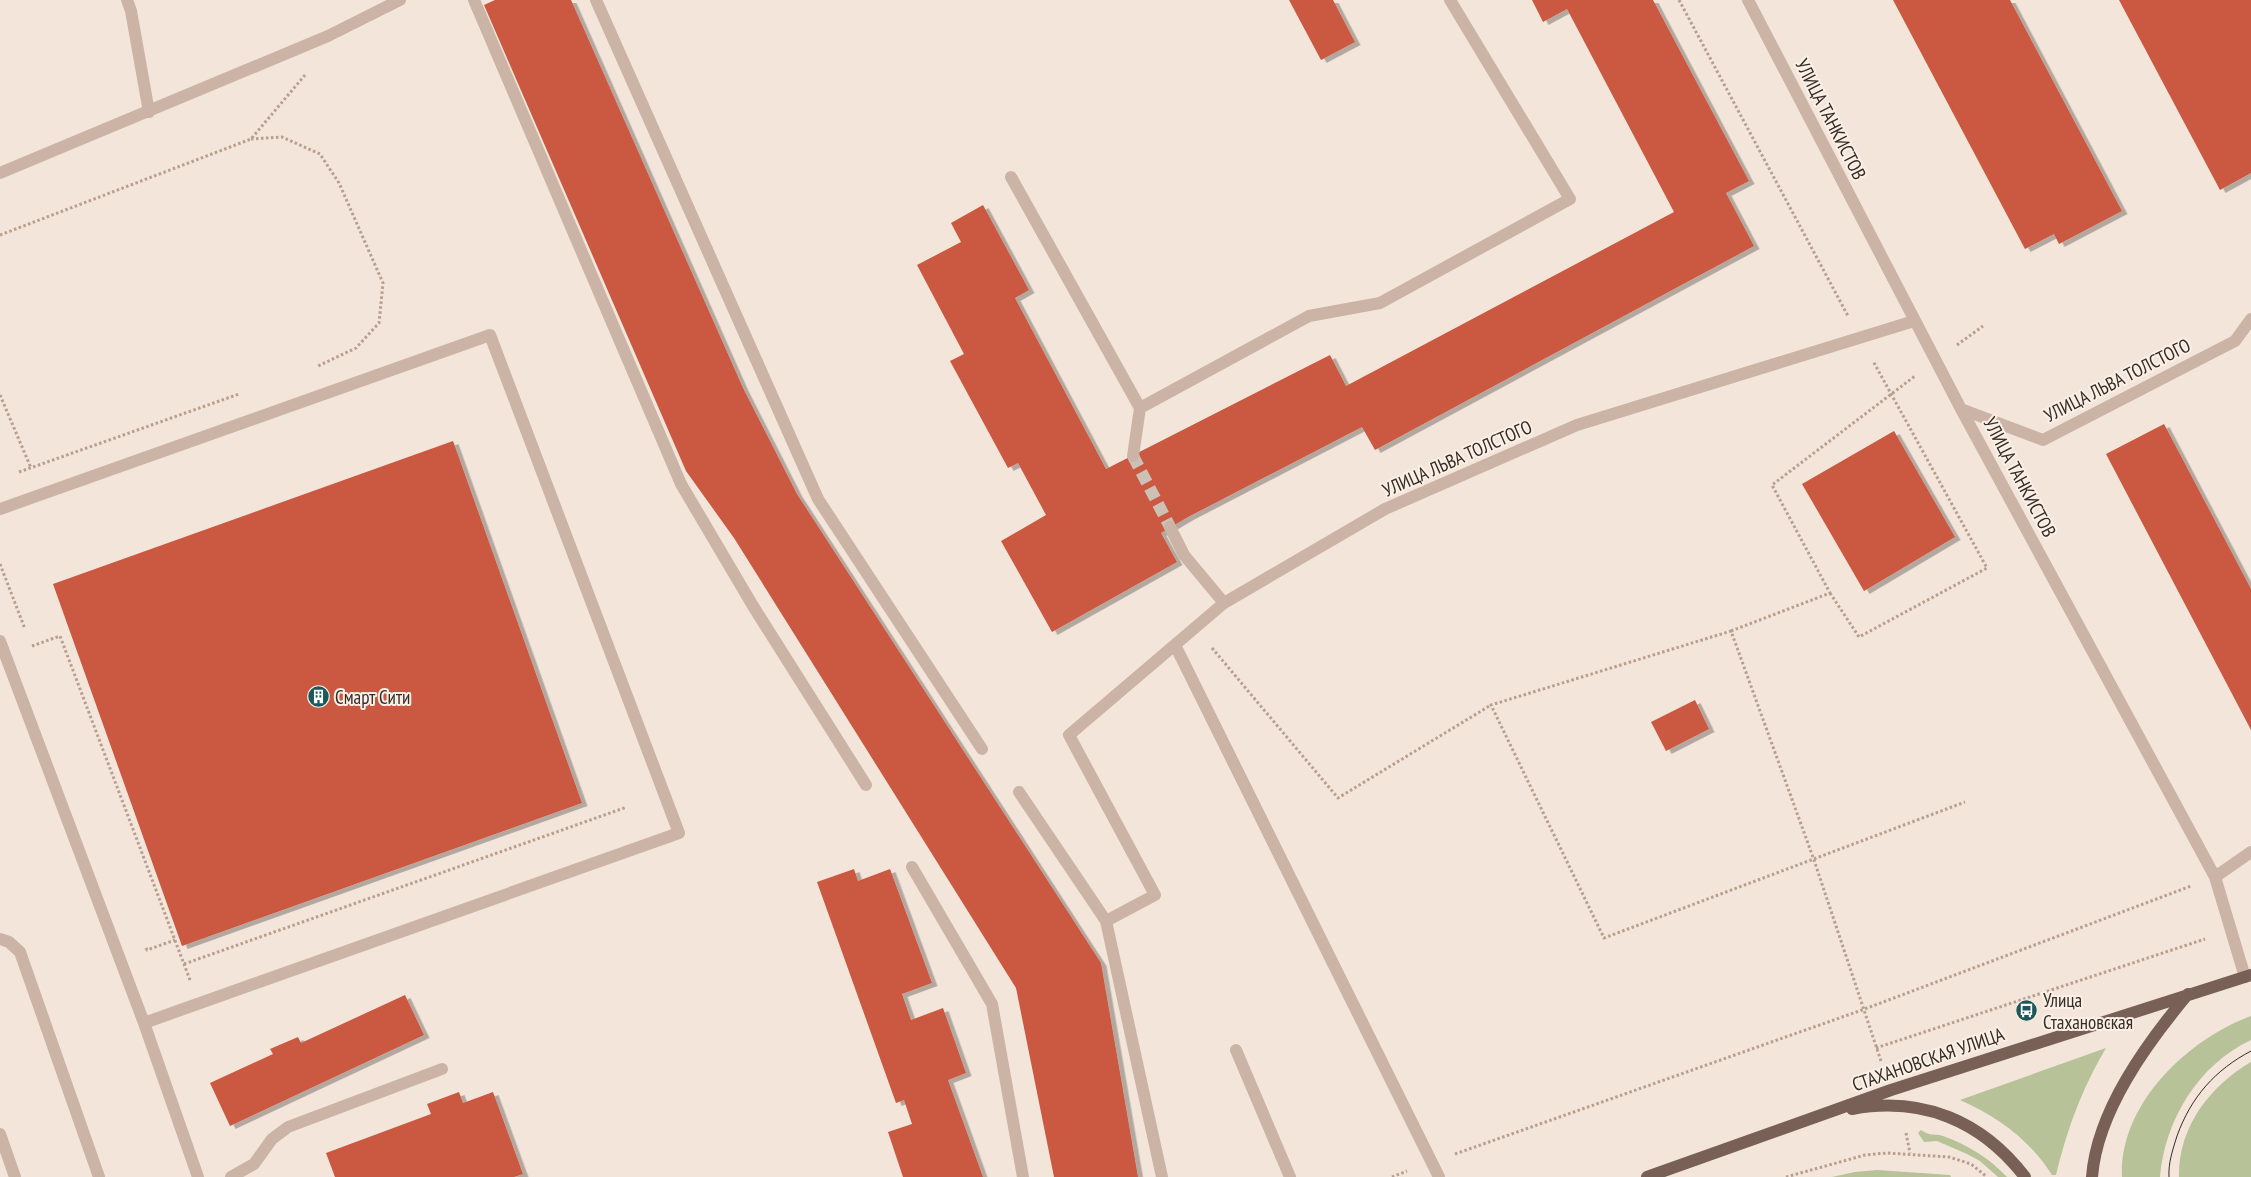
<svg xmlns="http://www.w3.org/2000/svg" width="2251" height="1177" font-family="'PT Sans Narrow',sans-serif">
	<defs>
		<filter id="shadow"><feDropShadow dx="5.5" dy="3" stdDeviation="0" flood-color="#0004"/></filter>
	</defs>
	<rect width="100%" height="100%" fill="#f3e5d9"/>
	<path fill="#b7c299" d="M2251,1016V1040C2198,1065 2165,1120 2160,1177H2122C2119,1104 2188,1039 2251,1016Z
		M2106,1048C2081,1091 2068,1127 2056,1175H2052C2029,1139 1998,1117 1960,1100Z
		M2251,1062V1177H2179C2178,1127 2210,1086 2251,1062Z
		M1921,1130C1932,1137 1934,1133 1943,1136C1968,1145 1989,1158 2007,1177H1998L1980,1161L1967,1154L1937,1141L1924,1142L1918,1133Z
		M1877,1170L1950,1175L1951,1177H1832L1855,1172Z"/>
	<path fill="#cb583f" filter="url(#shadow)" d="M495,0H571L743,388L797,494L1101,963L1138,1177H1054L1016,988L734,538L686,471L484,5Z
		M1289,0H1333L1355,42L1321,60Z
		M1532,0H1653L1749,181L1726,193L1754,246L1375,450L1362,427L1188,517L1161,533L1177,562L1052,632L1001,541L1046,515L1018,463L1008,468L950,361L964,354L917,265L961,242L951,223L983,205L1029,290L1015,298L1106,469L1330,355L1346,386L1674,212L1567,9L1543,22Z
		M1893,0H2010L2122,211L2059,244L2054,234L2025,249Z
		M2119,0H2251V173L2220,190Z
		M2164,424L2251,589V730L2106,454Z
		M1894,431L1955,537L1864,591L1802,484Z
		M453,441L582,803L182,946L53,584Z
		M1695,700L1709,729L1666,751L1651,722Z
		M854,869L858,881L890,869L932,983L902,994L911,1020L943,1008L966,1073L948,1080L983,1177H903L888,1132L912,1124L904,1100L896,1103L817,882Z
		M405,995L424,1035L230,1126L210,1083L273,1054L270,1049L298,1037L301,1043Z
		M459,1092L463,1103L493,1092L523,1174L514,1177H335L326,1153L431,1114L427,1104Z"/>
	<g fill="none" stroke-linecap="round" stroke-linejoin="round">
		<path stroke="#cdc0b5" stroke-width="12" stroke-dasharray="12 6" stroke-linecap="butt" d="M1133,456L1170,527"/>
		<path stroke="#b79e8f" stroke-width="3" stroke-dasharray="2.5 2.5" stroke-linecap="butt" d="M1679,0L1848,316
			M251,139L282,137L320,154L339,183L383,283L379,323L356,348L318,366
			M0,235L251,139L305,75
			M1957,345L1983,326
			M0,395L31,468
			M19,472L239,394
			M0,564L25,629
			M1830,593L1859,637L1987,568L1873,361
			M1731,631L1830,593L1772,485L1915,376
			M32,646L60,636L190,980
			M1212,648L1338,798L1491,705
			M146,948L147,950L175,940
			M184,964L627,807
			M1876,1048L2205,939
			M1881,1061L1814,860L1731,631L1491,705L1604,938L1965,802
			M1906,1133L1910,1153
			M1455,1154L1862,1010L2191,886
			M1392,1177L1407,1171
			M1786,1177L1865,1155L1887,1153L1949,1157L1971,1164L1987,1177"/>
		<path stroke="#cbb4a5" stroke-width="12" d="M127,0L131,11L149,112
			M474,0L681,484L753,606L866,785
			M596,0L818,499L982,749
			M1748,0L1961,409L2215,877L2245,977
			M0,173L328,36L400,0
			M1011,177L1140,408L1309,316L1380,303L1570,199L1450,0
			M1961,409L2043,440L2235,341L2251,319
			M1133,456L1140,408
			M0,509L490,335L679,833L144,1023
			M1170,527L1184,555L1224,603
			M0,641L144,1023L198,1177
			M1175,645L1439,1177
			M1019,792L1106,921L1162,1177
			M912,867L992,1004L1023,1177
			M2215,877L2251,852
			M1106,921L1155,895L1069,735L1224,603L1385,509L1577,425L1914,321
			M0,939L9,942L20,952L99,1177
			M1236,1050L1290,1177
			M0,1134L15,1177
			M231,1177L254,1164L272,1139L288,1127L442,1069"/>
		<path stroke="#796057" stroke-width="12" d="M1852,1109C1923,1096 1982,1121 2025,1177
			M1647,1177L1891,1090L2251,975
			M2092,1177C2097,1111 2147,1043 2188,994"/>
		<path stroke="#362b27" stroke-width="1" d="M2169,1177C2168,1163 2173,1149 2177,1136C2191,1097 2215,1070 2251,1051"/>
	</g>
	<defs>
		<symbol id="building-disc" viewBox="-11 -11 22 22"><circle r="9.5" fill="#1a595a" stroke="#faf0e6"/><path d="M-4-6H4V6H1V3H-1V6H-4ZM-2.5-4.3h1.7v1.8h-1.7ZM.8-4.3h1.7v1.8H.8ZM-2.5-1h1.7V.8h-1.7ZM.8-1h1.7V.8H.8Z" fill="#fff"/></symbol>
		<symbol id="bus-disc" viewBox="-11 -11 22 22"><circle r="9.5" fill="#1a595a" stroke="#faf0e6"/><path d="M-5-6H5V4H4V6H2V4H-2V6H-4V4H-5ZM-3.5-4V0h7V-4ZM-3.5 1.2v1.5H-2V1.2ZM2 1.2v1.5H3.5V1.2Z" fill="#fff"/></symbol>
	</defs>
	<g fill-rule="evenodd">
		<use href="#building-disc" x="306" y="684" width="25" height="25"/>
		<use href="#bus-disc" x="2014" y="998" width="25" height="25"/>
	</g>
	<g text-anchor="middle" dominant-baseline="central" stroke-width="4" stroke-linejoin="round" paint-order="stroke">
		<g font-size="19" fill="#362b27" stroke="#faf0e6">
			<text transform="translate(1831 119) rotate(63)">УЛИЦА ТАНКИСТОВ</text>
			<text transform="translate(2117 380) rotate(-27)">УЛИЦА ЛЬВА ТОЛСТОГО</text>
			<text transform="translate(1457 458) rotate(-24)">УЛИЦА ЛЬВА ТОЛСТОГО</text>
			<text transform="translate(2020 477) rotate(62)">УЛИЦА ТАНКИСТОВ</text>
			<text transform="translate(1928 1059) rotate(-19)">СТАХАНОВСКАЯ УЛИЦА</text>
		</g>
		<g font-size="19" fill="#362b27" stroke="#faf0e6" text-anchor="start">
			<text x="335" y="697">Смарт Сити</text>
			<text x="2043" y="1000">Улица<tspan x="2043" dy="22">Стахановская</tspan></text>
		</g>
	</g>
</svg>
